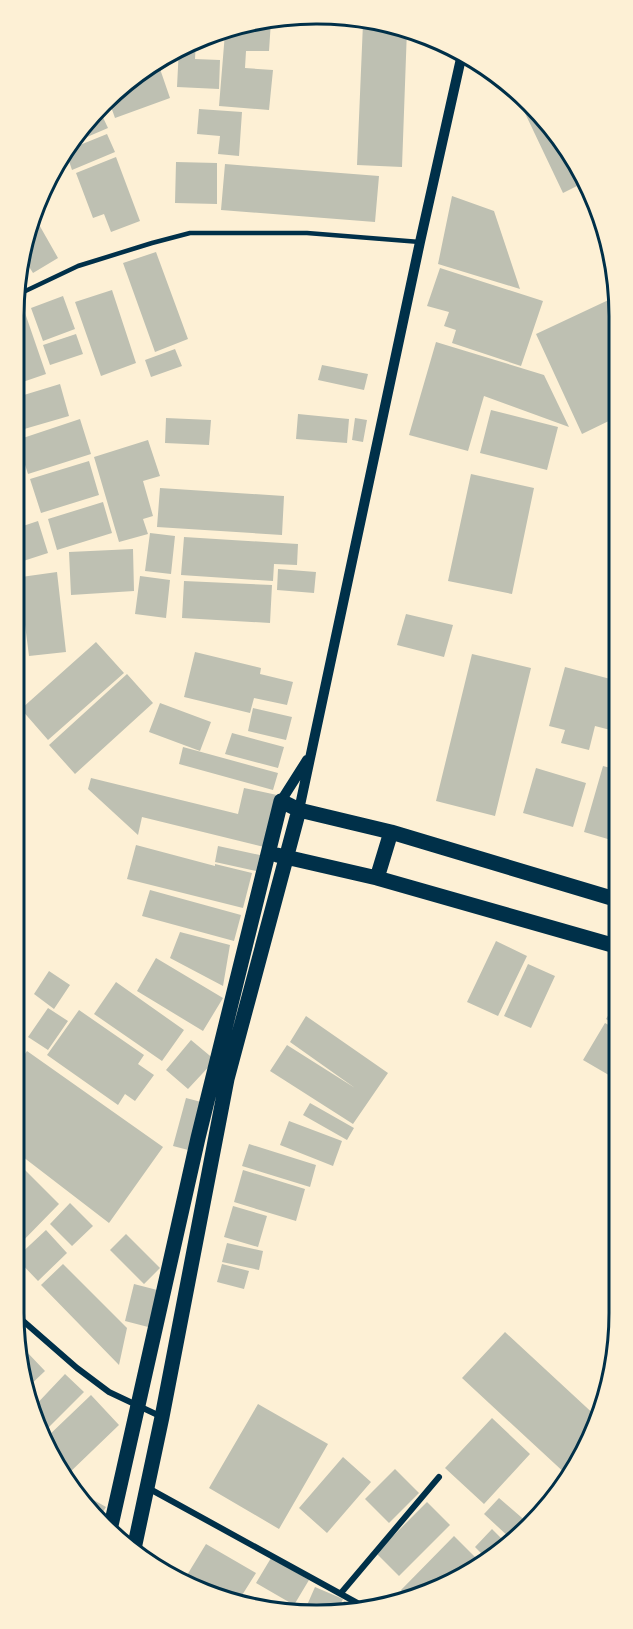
<svg xmlns="http://www.w3.org/2000/svg" width="633" height="1629" font-family="Signika,sans-serif">
	<rect width="100%" height="100%" fill="#fdf0d5"/>
	<path fill="#bec0b2" d="M271,21L269,51H246L245,68L273,70L269,110L219,106L225,33Z
		M363,23L407,29L402,167L357,165Z
		M196,41L195,59L220,60L219,89L177,87L179,47Z
		M159,66L170,98L115,118L109,101L151,69Z
		M514,90L545,117L587,181L563,193Z
		M99,109L108,128L73,143L88,117Z
		M199,109L242,112L239,156L218,154L220,136L197,134Z
		M107,134L115,152L72,170L67,155L70,149Z
		M116,157L140,221L111,232L104,214L93,218L76,173Z
		M176,162L217,163V204L175,203Z
		M225,164L379,176L375,222L221,210Z
		M452,196L494,211L520,289L438,264Z
		M33,214L58,258L33,273L23,257L29,219Z
		M156,252L188,339L155,352L123,263Z
		M440,268L543,301L521,366L452,343L456,330L444,326L449,312L427,306Z
		M112,290L136,363L101,376L75,302Z
		M63,296L75,329L43,341L31,308Z
		M617,296V417L582,434L536,334Z
		M24,310L46,374L14,385V313Z
		M76,334L83,354L50,365L43,345Z
		M436,342L544,375L569,427L484,396L468,451L409,435Z
		M175,349L182,366L151,377L145,360Z
		M322,365L368,374L364,390L318,380Z
		M60,384L69,416L14,432V398Z
		M491,410L558,427L547,470L480,453Z
		M298,414L349,419L347,443L296,439Z
		M166,418L211,420L209,445L165,443Z
		M355,418L367,420L363,442L352,440Z
		M80,419L91,454L28,474L17,440Z
		M148,440L160,476L143,481L153,516L143,519L148,534L119,542L94,457Z
		M14,452L24,478L14,482Z
		M89,461L99,495L41,513L30,479Z
		M471,474L534,488L512,594L448,581Z
		M160,488L284,496L282,535L157,527Z
		M103,502L112,533L57,550L48,519Z
		M38,521L48,553L14,564V529Z
		M150,533L175,536L171,574L145,571Z
		M184,537L298,544L297,565L274,564L273,581L181,575Z
		M133,549L134,591L71,595L69,552Z
		M278,569L316,572L314,593L277,590Z
		M57,572L66,652L29,656L24,617L14,618V578Z
		M140,576L170,580L166,618L135,614Z
		M184,581L272,585L270,623L182,618Z
		M406,614L453,625L444,657L397,645Z
		M96,642L124,673L48,740L21,709Z
		M195,652L261,668L260,674L293,682L287,705L254,698L250,713L184,697Z
		M472,654L531,668L495,816L436,801Z
		M565,667L618,681V732L595,726L589,750L561,743L565,730L549,726Z
		M127,674L153,703L75,774L49,745Z
		M160,703L211,722L200,751L149,732Z
		M253,708L292,717L286,740L248,731Z
		M232,733L284,747L278,768L225,754Z
		M183,747L278,773L273,790L179,764Z
		M603,766L618,770L614,793L618,794V842L584,832Z
		M536,768L586,783L573,827L523,813Z
		M91,778L238,814L244,788L277,795L264,847L142,817L138,835L88,789Z
		M136,845L215,866V864L252,873L243,908L127,879Z
		M218,846L260,855L256,871L215,862Z
		M150,890L241,915L234,941L142,916Z
		M180,932L230,945L223,986L170,958Z
		M496,941L527,956L498,1016L467,1002Z
		M156,958L223,998L203,1031L137,991Z
		M528,964L555,976L531,1028L504,1016Z
		M49,971L70,985L54,1009L34,994Z
		M116,982L184,1030L162,1061L94,1014Z
		M619,998V1027L606,1019Z
		M48,1008L68,1021L48,1050L28,1037Z
		M79,1010L144,1055L138,1064L154,1075L135,1101L125,1094L118,1105L47,1055Z
		M306,1016L388,1073L353,1124L270,1071L287,1045L355,1088L290,1042Z
		M605,1023L619,1031V1081L583,1060Z
		M191,1040L215,1060L188,1089L166,1070Z
		M27,1051L163,1147L109,1223L14,1150V1069Z
		M186,1098L205,1103L192,1151L173,1146Z
		M310,1103L354,1128L347,1140L303,1115Z
		M289,1121L342,1141L333,1166L280,1145Z
		M249,1144L316,1165L310,1187L242,1166Z
		M14,1159L59,1204L14,1250Z
		M243,1170L305,1189L296,1221L234,1202Z
		M70,1203L93,1226L72,1246L50,1224Z
		M233,1206L267,1216L258,1247L224,1237Z
		M46,1230L67,1253L38,1281L16,1258Z
		M126,1234L160,1268L144,1284L110,1250Z
		M227,1243L263,1251L259,1270L222,1262Z
		M63,1264L127,1328L119,1365L41,1285Z
		M222,1264L249,1271L244,1289L217,1282Z
		M134,1284L161,1291L152,1328L125,1321Z
		M505,1332L599,1419L568,1476L462,1378Z
		M25,1350L45,1371L26,1389L20,1355Z
		M65,1374L84,1392L43,1433L30,1411Z
		M91,1395L119,1425L67,1475L46,1438Z
		M258,1404L328,1444L279,1529L209,1488Z
		M492,1418L530,1454L484,1504L445,1468Z
		M343,1457L371,1482L327,1533L299,1508Z
		M395,1469L419,1493L389,1523L365,1499Z
		M76,1490L106,1507L98,1520L88,1512Z
		M499,1498L528,1523L510,1538L484,1514Z
		M427,1502L450,1525L399,1576L376,1553Z
		M492,1529L505,1542L487,1559L475,1547Z
		M454,1536L478,1560L461,1578L408,1597L401,1590Z
		M206,1544L256,1573L239,1600L184,1580Z
		M271,1558L309,1580L294,1605L256,1583Z
		M315,1587L343,1599L337,1611L304,1612Z
		M344,1601L365,1610L340,1611Z"/>
	<g fill="none" stroke-linecap="round" stroke-linejoin="round">
		<path stroke="#003049" stroke-width="4.5" d="M17,295L78,266L152,243L190,233H307L420,242"/>
		<path stroke="#003049" stroke-width="6" d="M14,1313L77,1368L109,1392L162,1417
			M148,1488L370,1610
			M341,1593L439,1477"/>
		<path stroke="#003049" stroke-width="10" d="M281,801L307,760
			M299,810L420,242L462,54"/>
		<path stroke="#003049" stroke-width="15" d="M277,855L377,878L619,947
			M377,878L391,832
			M110,1530L198,1138L281,801L299,810L391,832L618,900
			M134,1549L162,1417L227,1079L299,810"/>
	</g>
	<path d="M0 0H633V1629H0ZM316 24H317A292 292 0 0 1 609 316V1313A292 292 0 0 1 317 1605H316A292 292 0 0 1 24 1313V316A292 292 0 0 1 316 24Z" fill="#fdf0d5" fill-rule="evenodd"/>
	<path fill="none" stroke="#003049" stroke-width="3" d="M316 24H317A292 292 0 0 1 609 316V1313A292 292 0 0 1 317 1605H316A292 292 0 0 1 24 1313V316A292 292 0 0 1 316 24Z"/>
</svg>
